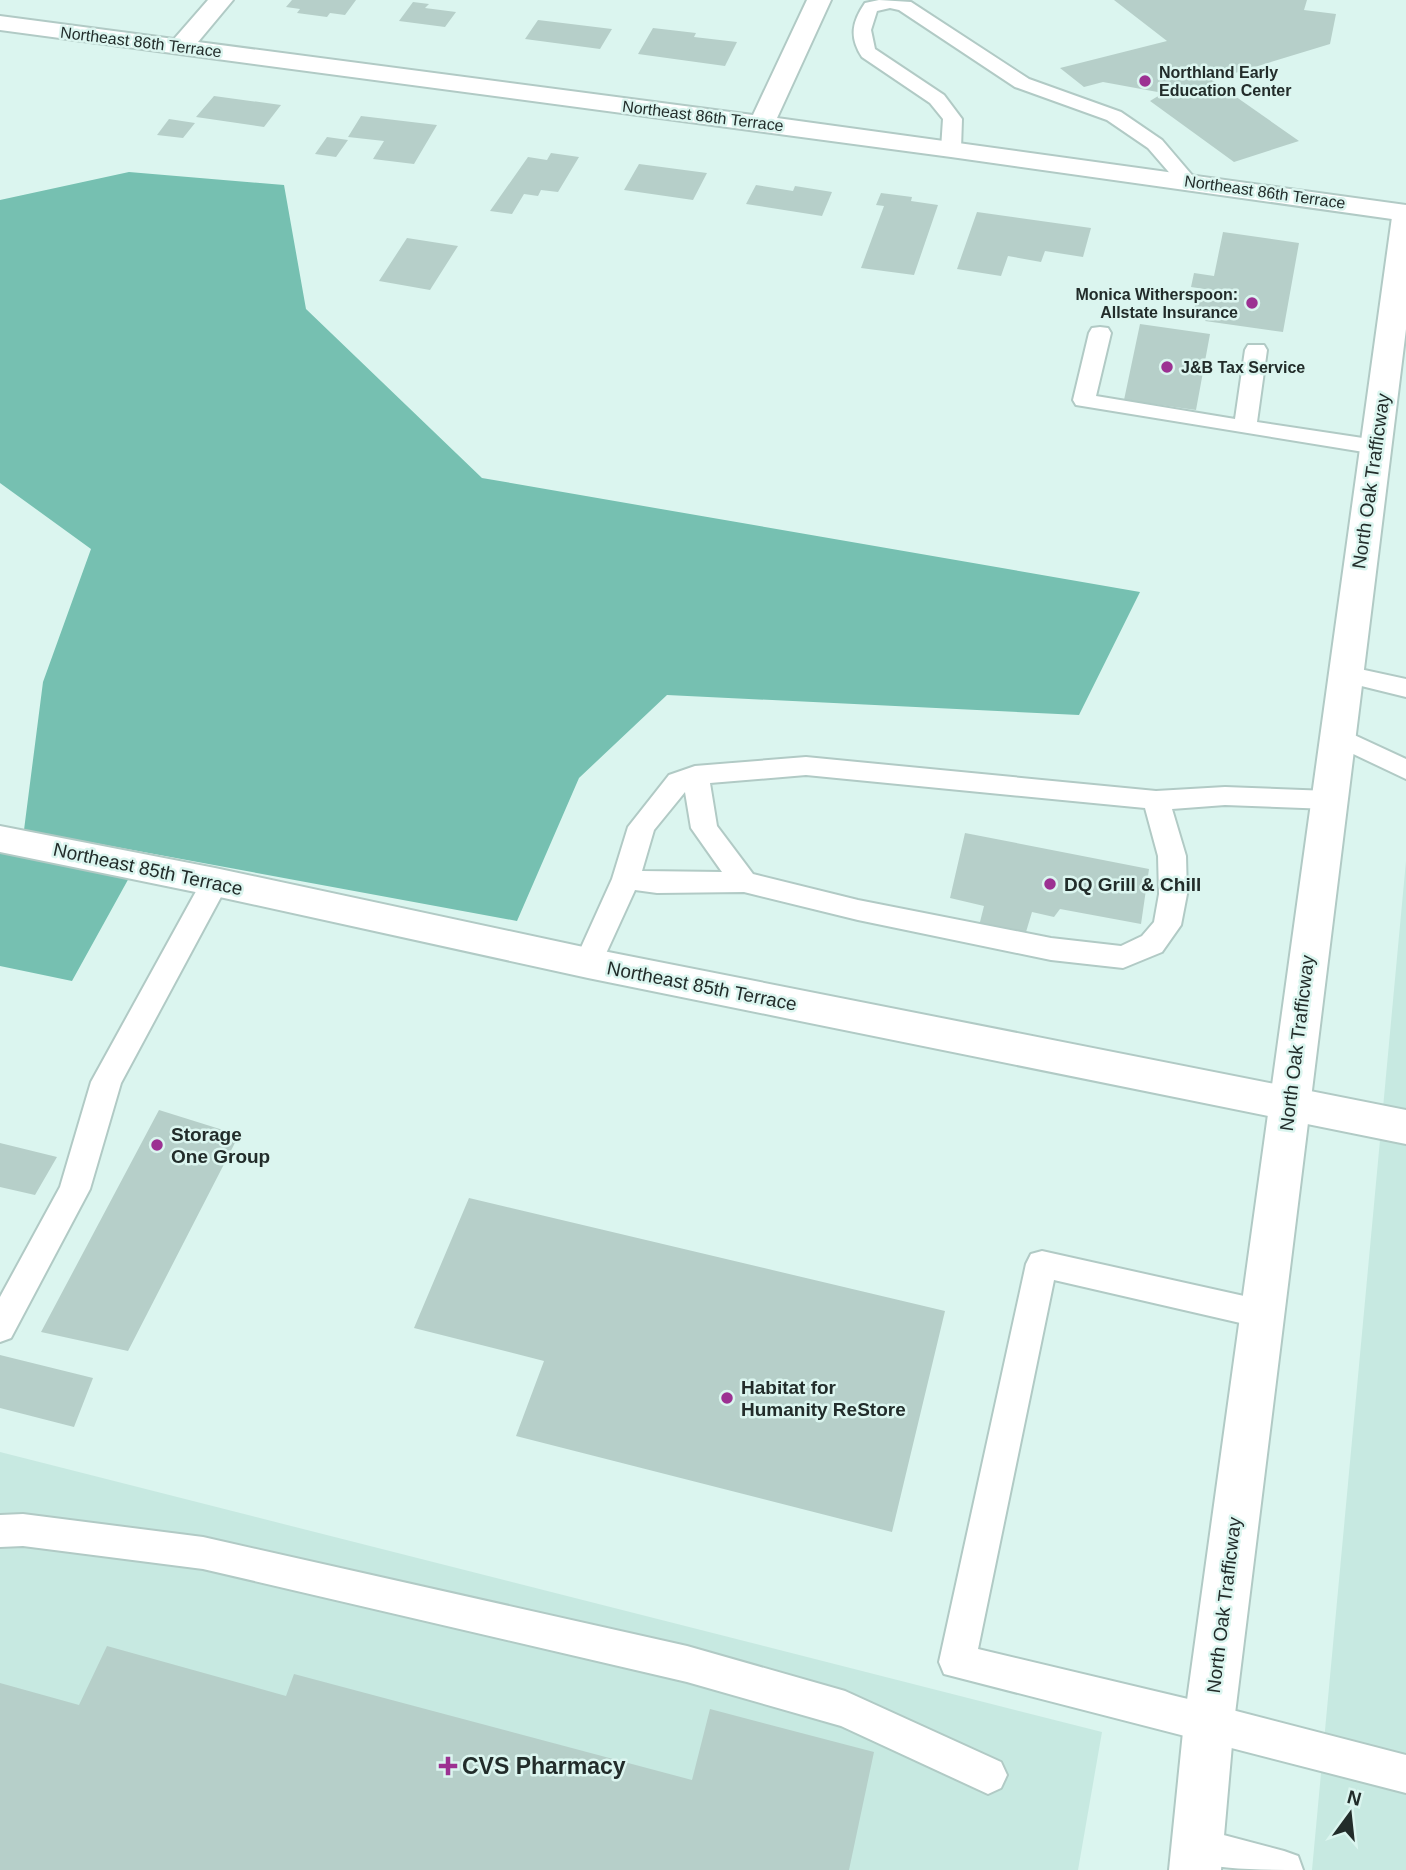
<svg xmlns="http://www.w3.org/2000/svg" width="1406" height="1870" font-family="Helvetica,sans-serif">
	<rect width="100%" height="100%" fill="#dbf5ef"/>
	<path fill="#c7e9e1" d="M1406,861V1870H1312Z
		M0,1452L1102,1732L1078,1870H0Z"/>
	<path fill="#76c0b1" d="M129,172L284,185L306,309L482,478L1140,592L1079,715L667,695L579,778L517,921L24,830L43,682L91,549L0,483V200Z
		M0,840L135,867L72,981L0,966Z"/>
	<path fill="#b6cfc9" d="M292,0H356L345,15L330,13L327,17L297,13L300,9L286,7Z
		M1114,0H1307L1304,10L1336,14L1330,44L1212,80L1299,141L1234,162L1150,101L1163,93L1103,82L1084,87L1060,68L1167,41Z
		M413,2L429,4L425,8L456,12L445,27L399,21Z
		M538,20L612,29L600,49L525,39Z
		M653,28L696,33L694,37L737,42L725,66L638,54Z
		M214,96L281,105L264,127L196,117Z
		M361,116L437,125L414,164L373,159L384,141L348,137Z
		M169,119L195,123L183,138L157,135Z
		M327,137L348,140L336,157L315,154Z
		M551,153L579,157L558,192L541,190L538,196L524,194L512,214L490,211L528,157L547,160Z
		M639,164L707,173L693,200L624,190Z
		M756,185L793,191L795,186L832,192L822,216L746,204Z
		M881,193L912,197L911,201L938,205L914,275L861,268L884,206L876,205Z
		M977,212L1091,228L1083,257L1045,251L1041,262L1008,256L1001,276L957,269Z
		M1223,232L1299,243L1283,332L1205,321L1207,312L1194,310L1197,297L1210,299L1211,290L1191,287L1194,273L1214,276Z
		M407,238L458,246L430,290L379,281Z
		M1140,324L1210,334L1196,410L1124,400Z
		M965,833L1149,869L1141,924L1060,909L1054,917L1032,912L1026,932L979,926L984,906L950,898Z
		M159,1110L239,1135L128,1351L41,1332Z
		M0,1143L57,1157L35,1195L0,1187Z
		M469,1198L945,1311L892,1532L516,1436L544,1361L414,1328Z
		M0,1355L93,1378L74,1427L0,1408Z
		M107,1646L286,1696L294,1674L692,1780L710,1709L874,1752L849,1870H0V1683L79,1705Z"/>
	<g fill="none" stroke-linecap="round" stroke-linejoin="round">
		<defs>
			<path id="lane" d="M879,0L911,2L1029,79L1121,112L1162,140L1197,181L1187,187L1180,185L1148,148L1107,120L1015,87L899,10L890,8L877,11L871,30L875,49L944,95L962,119L961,149L951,155L944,153L941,149L943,119L930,103L862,57C849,37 852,22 865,3Z
				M1100,327L1108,328L1111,333L1096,396L1235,419L1245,350L1248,345H1264L1267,350L1257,422L1376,440L1384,442L1387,447L1384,452L1376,454L1076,405L1073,400L1089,333L1092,328Z
				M1346,666L1406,679V697L1337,680L1333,674L1337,668Z
				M1337,727L1406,759V779L1328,742L1324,736L1328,730Z
				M806,757L1156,791L1225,787L1329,791L1338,793L1342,800L1338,807L1329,809L1225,805L1172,809L1186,856L1187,894L1181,925L1162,952L1123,968L1051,960L858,920L744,892L657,893L635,890L598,971L588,974L578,971L574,963L612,879L628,827L669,775L695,766ZM806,775L1145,808L1158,856L1159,894L1154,922L1142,936L1121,946L1051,938L858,900L753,874L717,826L710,783ZM685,792L691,828L722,872L642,871L654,830Z
				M215,872L225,875L229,882L121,1083L90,1189L11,1338L0,1342V1297L60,1187L91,1082L205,875Z
				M1042,1251L1262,1300L1273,1304L1278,1314L1273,1324L1262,1328L1054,1280L978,1649L1209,1704L1406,1755V1793L944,1674L939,1662L1026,1264L1031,1254Z
				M23,1514L203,1537L687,1646L845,1691L1001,1762L1007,1775L1001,1788L988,1794L841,1726L687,1682L203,1569L23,1546L0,1547V1515Z
				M1197,1828L1284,1851L1298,1856L1303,1870C1264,1870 1221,1870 1184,1860L1178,1847L1184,1834Z"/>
			<path id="street" d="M208,0H233L198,42L753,115L807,0H831L777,118L1406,205V221L951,157L0,30V16L174,39Z
				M0,826L215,868L588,948L1406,1110V1144L588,978L215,896L0,852Z"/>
			<path id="secondary" d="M1406,209V329L1234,1722L1221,1870H1169L1184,1722L1392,217L1396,211Z"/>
		</defs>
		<use href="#lane" stroke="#b1cac5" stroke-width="4"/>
		<use href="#street" stroke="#b1cac5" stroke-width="4"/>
		<use href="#secondary" stroke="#b1cac5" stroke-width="4"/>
		<use href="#lane" fill="#fff" fill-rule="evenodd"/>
		<use href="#street" fill="#fff" fill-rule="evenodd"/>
		<use href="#secondary" fill="#fff" fill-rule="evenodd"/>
	</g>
	<g fill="#9c3192" stroke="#dbf5ef" stroke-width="2.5">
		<circle cx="1145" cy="81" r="7"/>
		<circle cx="1252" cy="303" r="7"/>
		<circle cx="1167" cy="367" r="7"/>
		<circle cx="1050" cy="884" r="7"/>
		<circle cx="157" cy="1145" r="7"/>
		<circle cx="727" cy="1398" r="7"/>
		<path d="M444.5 1755.5h7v7h7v7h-7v7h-7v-7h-7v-7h7z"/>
	</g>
	<g text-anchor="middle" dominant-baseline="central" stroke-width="5" stroke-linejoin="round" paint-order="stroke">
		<g font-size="16" fill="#222c2a" stroke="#dbf5ef">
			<text transform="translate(141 42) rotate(7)">Northeast 86th Terrace</text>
			<text transform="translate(703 116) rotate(7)">Northeast 86th Terrace</text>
			<text transform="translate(1265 192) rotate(8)">Northeast 86th Terrace</text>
		</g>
		<g font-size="16" font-weight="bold" fill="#222c2a" stroke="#dbf5ef" text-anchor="start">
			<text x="1159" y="72">Northland Early<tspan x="1159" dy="18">Education Center</tspan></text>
			<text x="1238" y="294" text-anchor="end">Monica Witherspoon:<tspan x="1238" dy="18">Allstate Insurance</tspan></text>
			<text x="1181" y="367">J&amp;B Tax Service</text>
		</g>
		<g font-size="19" fill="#222c2a" stroke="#dbf5ef">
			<text transform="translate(1371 481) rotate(-82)">North Oak Trafficway</text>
			<text transform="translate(148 869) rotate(12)">Northeast 85th Terrace</text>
			<text transform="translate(702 986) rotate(11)">Northeast 85th Terrace</text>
			<text transform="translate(1297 1043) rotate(-83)">North Oak Trafficway</text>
			<text transform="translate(1224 1605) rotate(-83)">North Oak Trafficway</text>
		</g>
		<g font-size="19" font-weight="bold" fill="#222c2a" stroke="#dbf5ef" text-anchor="start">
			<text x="1064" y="884">DQ Grill &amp; Chill</text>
			<text x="171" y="1134">Storage<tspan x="171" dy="22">One Group</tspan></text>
			<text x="741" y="1387">Habitat for<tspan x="741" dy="22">Humanity ReStore</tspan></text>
		</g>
		<g font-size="23" font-weight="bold" fill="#222c2a" stroke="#dbf5ef" text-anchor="start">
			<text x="462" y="1766">CVS Pharmacy</text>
		</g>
	</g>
	<g transform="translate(1350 1814) rotate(15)" stroke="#dbf5ef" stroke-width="5" paint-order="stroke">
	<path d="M0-5L12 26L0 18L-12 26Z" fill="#222c2a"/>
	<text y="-10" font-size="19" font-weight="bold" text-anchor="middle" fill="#222c2a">N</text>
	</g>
</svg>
